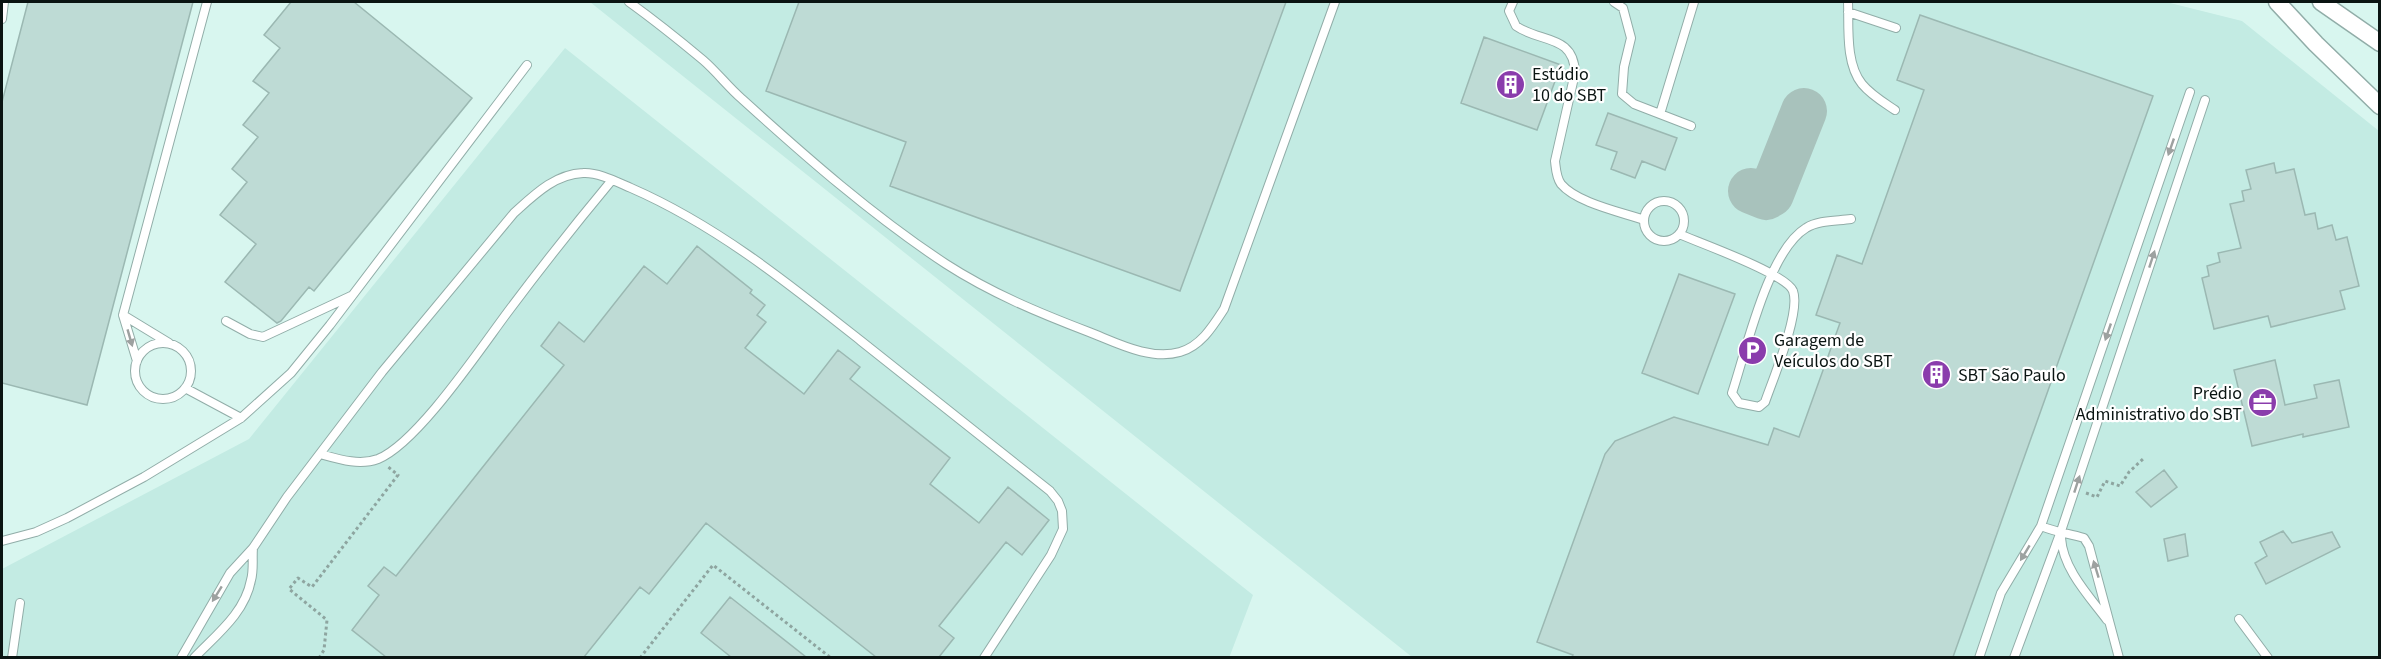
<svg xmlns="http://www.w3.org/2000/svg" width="2381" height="659" font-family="'Source Sans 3',sans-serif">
	<rect width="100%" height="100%" fill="#d8f6ef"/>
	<path fill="#c3ebe3" d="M590,2H2166L2242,21L2379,131V657H1412Z
		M565,48L1253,595L1229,658H2V569L249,439Z"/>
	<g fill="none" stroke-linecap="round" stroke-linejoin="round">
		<path stroke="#a8c2bc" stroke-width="46" d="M1751,191L1766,197L1771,194L1804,111"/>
	</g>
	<path fill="#bedbd5" stroke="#9bb8b2" stroke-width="1.5" d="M28,2H193L87,405L2,383V102Z
		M291,2H354L472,98L314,291L309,287L281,321L277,323L225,282L256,244L220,215L247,182L232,169L258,137L243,125L269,93L253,81L280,48L264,35Z
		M799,2H1286L1180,291L890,186L906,142L766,91Z
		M1920,15L2153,96L1953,657H1572L1573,655L1537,642L1605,454L1615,441L1674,417L1768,445L1774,428L1799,437L1840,323L1816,315L1837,255L1862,264L1924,90L1897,80Z
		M1484,37L1561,65L1537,130L1461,103Z
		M1608,113L1677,138L1665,170L1642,161L1635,178L1611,169L1617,152L1596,145Z
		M2274,163L2276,173L2294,169L2305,215L2315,213L2318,229L2332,225L2336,240L2347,237L2359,286L2340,291L2345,309L2271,327L2268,316L2214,329L2202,278L2209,276L2207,266L2220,262L2218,253L2241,248L2230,204L2244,201L2242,191L2251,189L2246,170Z
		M697,246L752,290L750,293L765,305L757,315L766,322L745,348L804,394L838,350L860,367L850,379L950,458L930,484L979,523L1008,487L1049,520L1022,555L1006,542L939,626L954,638L939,657H876L706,523L649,594L640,587L584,657H386L352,630L379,595L368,586L384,567L396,576L564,365L541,346L559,322L584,342L644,266L667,284Z
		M1679,274L1735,294L1698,394L1642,373Z
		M2275,360L2285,405L2317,398L2314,385L2339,380L2349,427L2303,437V434L2252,446L2234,370Z
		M2164,470L2177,487L2151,507L2136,492Z
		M2283,531L2292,543L2332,532L2340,547L2266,584L2255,563L2267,556L2260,542Z
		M2185,534L2188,556L2168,561L2164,539Z
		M730,597L806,657H731L701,633Z"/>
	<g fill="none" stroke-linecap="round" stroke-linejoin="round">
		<defs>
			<path id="lane" d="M629,2C654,20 679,40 703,60C717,72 728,87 742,99C806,157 873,216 946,264C991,293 1039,313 1089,332C1115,342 1150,361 1180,352C1201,346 1213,326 1224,309L1335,2
				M1513,2L1509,11L1516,26C1540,43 1574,34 1575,73L1555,161C1556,169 1556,177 1561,184C1577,203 1621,212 1644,220
				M1614,2L1623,8L1631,38L1624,67L1622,94L1634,104L1691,126
				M1848,2C1849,26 1845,63 1862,84C1871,95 1883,102 1895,110
				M1848,12L1896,28
				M2,19L4,2
				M1660,114L1694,2
				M1644 221a20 20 0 1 1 40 0a20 20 0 1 1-40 0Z
				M1679,234C1700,243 1787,274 1793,291C1801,312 1773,379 1765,402L1759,407L1739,403L1732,393C1746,351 1768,251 1806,228C1818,220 1837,221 1851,219
				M123,315L169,343
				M226,321L250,334L263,337L351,296
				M135 371a28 28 0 1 1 56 0a28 28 0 1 1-56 0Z
				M137,361L123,315L207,2
				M185,388L241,418
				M320,454C338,459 359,466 378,459C418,443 482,346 510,309C543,265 577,222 612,180
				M2041,526C2058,533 2068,533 2084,538L2089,546L2119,658
				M2061,538C2063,569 2089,596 2107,620
				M2,541L36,532L67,518L144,477L241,418L291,373L330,325L527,65
				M2239,619L2268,658
				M12,658L20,603
				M181,658L230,573L253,548L287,497L382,372L514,213C534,195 555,174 583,173C598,172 617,182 631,188C716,225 788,283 861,341C924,391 987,441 1050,491L1058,501L1062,511L1063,529L1051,555L984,658
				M194,658C216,635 245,613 251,580C254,570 252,558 253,548
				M1979,658L2001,593L2041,526L2190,92
				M2014,658L2060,534L2205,100"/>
			<path id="street" d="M2277,2L2316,44L2380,106
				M2321,2L2380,43"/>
		</defs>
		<use href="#lane" stroke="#91ada8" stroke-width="10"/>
		<use href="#street" stroke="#91ada8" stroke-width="19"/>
		<path stroke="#8ea5a0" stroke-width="3" stroke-dasharray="3 3" stroke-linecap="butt" d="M2086,493L2097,497L2105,481L2120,486L2129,472L2143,459
			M319,658L324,650L327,620L289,589L298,578L312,587L398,475L387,466
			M640,658L713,565L831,658"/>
		<use href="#lane" stroke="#fff" stroke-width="8"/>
		<use href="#street" stroke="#fff" stroke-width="16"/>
	</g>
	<defs><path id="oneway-solid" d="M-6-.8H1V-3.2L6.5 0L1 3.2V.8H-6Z" transform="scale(1.5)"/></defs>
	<g fill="#9da1a0">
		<use href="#oneway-solid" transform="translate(2171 147) rotate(109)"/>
		<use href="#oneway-solid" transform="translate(2152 259) rotate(-72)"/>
		<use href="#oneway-solid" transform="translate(2108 332) rotate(109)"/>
		<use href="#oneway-solid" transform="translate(130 338) rotate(74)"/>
		<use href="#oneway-solid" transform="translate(2077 484) rotate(-72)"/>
		<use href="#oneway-solid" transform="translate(2025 553) rotate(121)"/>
		<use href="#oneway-solid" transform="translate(2096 569) rotate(-107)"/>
		<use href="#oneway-solid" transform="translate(217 594) rotate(122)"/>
	</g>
	<defs>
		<symbol id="building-disc" viewBox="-11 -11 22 22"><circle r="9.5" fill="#8a3cac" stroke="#fff"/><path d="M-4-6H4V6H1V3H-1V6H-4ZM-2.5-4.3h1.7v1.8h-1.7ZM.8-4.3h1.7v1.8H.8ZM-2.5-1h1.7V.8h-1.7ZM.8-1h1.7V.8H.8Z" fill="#fff"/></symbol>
		<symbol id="parking-disc" viewBox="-11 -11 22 22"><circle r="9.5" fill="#8a3cac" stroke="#fff"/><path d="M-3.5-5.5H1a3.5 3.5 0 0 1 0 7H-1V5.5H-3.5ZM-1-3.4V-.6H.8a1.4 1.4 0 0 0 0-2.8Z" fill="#fff"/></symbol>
		<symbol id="office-disc" viewBox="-11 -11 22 22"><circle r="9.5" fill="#8a3cac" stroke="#fff"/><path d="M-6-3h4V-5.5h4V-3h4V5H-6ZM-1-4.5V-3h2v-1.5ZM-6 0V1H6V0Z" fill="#fff"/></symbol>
	</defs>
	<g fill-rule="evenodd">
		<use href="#building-disc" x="1494" y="68" width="33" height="33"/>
		<use href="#parking-disc" x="1736" y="334" width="33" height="33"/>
		<use href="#building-disc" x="1920" y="358" width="33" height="33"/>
		<use href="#office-disc" x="2246" y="386" width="33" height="33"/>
	</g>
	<g text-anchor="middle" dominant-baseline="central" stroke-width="4.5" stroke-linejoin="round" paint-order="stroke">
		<g font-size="18" fill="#0a1412" stroke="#fff" text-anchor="start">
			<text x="1532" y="74">Estúdio<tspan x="1532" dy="21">10 do SBT</tspan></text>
			<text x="1774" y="340">Garagem de<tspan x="1774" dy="21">Veículos do SBT</tspan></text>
			<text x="1958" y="375">SBT São Paulo</text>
			<text x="2242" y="393" text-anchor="end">Prédio<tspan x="2242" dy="21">Administrativo do SBT</tspan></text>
		</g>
	</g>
	<rect width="2381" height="659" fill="none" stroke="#0a1412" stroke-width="6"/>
</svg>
